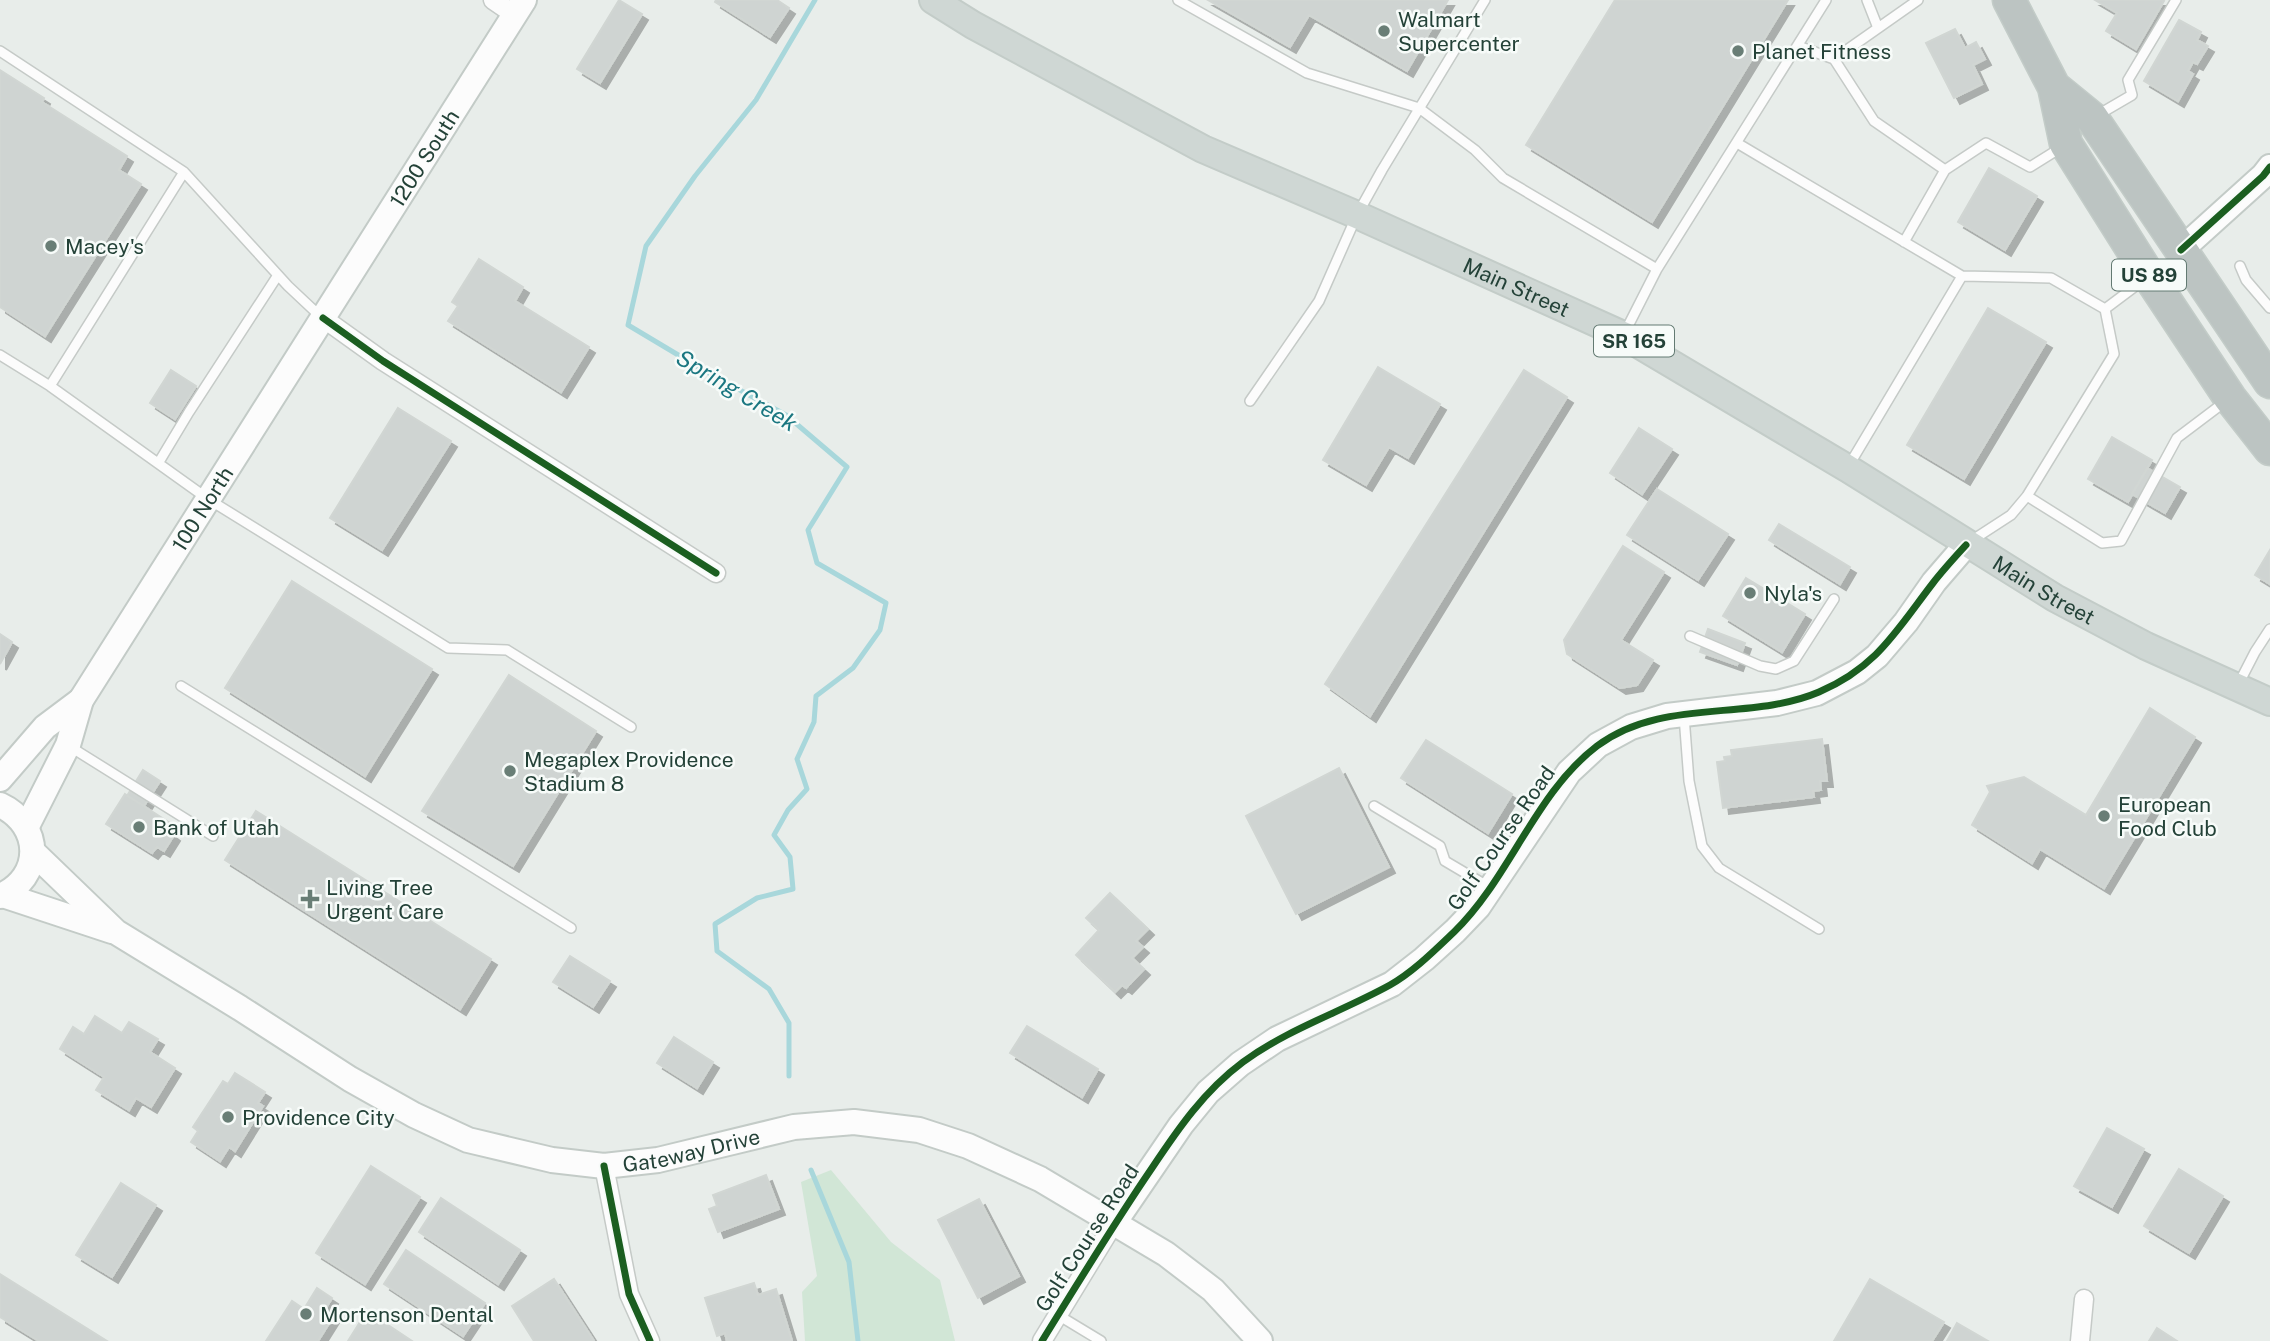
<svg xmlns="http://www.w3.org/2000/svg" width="2270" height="1341" font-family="'Public Sans',sans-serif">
	<defs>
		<filter id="shadow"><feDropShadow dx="6" dy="6" stdDeviation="0" flood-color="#0004"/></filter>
	</defs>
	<rect width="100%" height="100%" fill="#e8edea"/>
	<path fill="#d1e6d6" d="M831,1170L891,1242L940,1280L955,1341H805L802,1292L817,1276L801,1182Z"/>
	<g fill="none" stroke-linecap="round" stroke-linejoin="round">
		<path stroke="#a8d7db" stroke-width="5" d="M789,1076V1023L769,989L717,951L715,924L757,898L793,889L790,857L774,835L788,810L807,789L797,759L814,722L816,696L853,668L880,630L886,603L817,563L808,530L847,467L786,415L705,371L628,325L646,246L695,176L756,100L815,0
			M811,1170L849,1262L858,1341"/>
	</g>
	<path fill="#cfd4d2" stroke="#d1d6d3" stroke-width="2" filter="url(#shadow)" d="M619,0L642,14L600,83L577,69Z
		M716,0H777L789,8L770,37L715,2Z
		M1208,0H1448L1407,71L1309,15L1290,47Z
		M1615,0H1788L1652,222L1526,145Z
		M2095,0H2162L2164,1L2136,49L2106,31L2117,13Z
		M2179,20L2201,32L2197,40L2208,46L2197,64L2193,62L2188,71L2193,74L2178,101L2144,81Z
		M1955,29L1965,48L1976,42L1985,59L1973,65L1982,84L1954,98L1926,43Z
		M0,70L44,98L42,102L127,156L119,170L141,184L45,336L0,307Z
		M1989,168L2037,196L2005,250L1958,222Z
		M479,259L523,287L515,301L589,347L561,392L448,321L458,306L452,302Z
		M1988,308L2046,342L1964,479L1907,445Z
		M1378,367L1440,404L1408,458L1389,447L1366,485L1323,460Z
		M171,370L196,386L175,419L150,403Z
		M1524,370L1567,397L1370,716L1325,684Z
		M398,408L451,441L382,550L330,518Z
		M1639,428L1672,449L1642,494L1610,473Z
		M2112,437L2152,460L2128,502L2088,479Z
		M2147,468L2180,487L2165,513L2132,494Z
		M1657,489L1728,534L1698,580L1627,535Z
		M1779,524L1850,567L1840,584L1769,540Z
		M1623,546L1664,572L1621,640L1653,660L1637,685L1620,688L1567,654L1564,640Z
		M2270,550V584L2255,575Z
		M1746,578L1805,614L1782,652L1723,616Z
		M292,581L432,669L365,776L225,688Z
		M1708,629L1745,643L1737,665L1700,652Z
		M0,634L12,642L0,664Z
		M509,675L596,731L513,866L422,811Z
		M2150,708L2195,737L2104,888L2040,849L2032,863L1972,825L1990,792L1987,786L2024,777L2086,815Z
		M1822,739L1827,781H1820L1821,790L1813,791L1814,797L1723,808L1717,762L1725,761L1724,757L1732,756L1731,750Z
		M1426,740L1512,794L1488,833L1401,778Z
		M1339,768L1389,867L1296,914L1246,816Z
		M143,770L160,781L144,806L127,796Z
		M125,794L170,823L166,829L174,835L164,851L157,847L152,853L106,824Z
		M256,811L491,959L460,1009L225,860Z
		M1110,893L1148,929L1136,941L1143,947L1132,958L1144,969L1126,988L1122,985L1115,992L1076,955L1099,930L1086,918Z
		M570,956L610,981L593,1007L553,982Z
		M95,1016L122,1033L129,1022L158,1039L150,1052L175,1068L151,1107L136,1098L129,1110L96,1090L104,1077L60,1049L73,1027L84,1034Z
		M1027,1026L1098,1069L1082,1097L1010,1053Z
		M674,1037L713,1062L697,1088L657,1063Z
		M235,1073L265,1092L258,1103L263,1106L235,1151L229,1147L220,1161L191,1142L198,1131L193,1127L223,1081L228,1084Z
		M2107,1128L2144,1149L2112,1207L2074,1186Z
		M371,1166L420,1197L365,1284L316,1253Z
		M2179,1169L2223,1196L2189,1253L2144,1226Z
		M766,1175L779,1209L718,1232L709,1209L717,1206L713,1195Z
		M121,1183L156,1205L112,1277L76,1255Z
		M441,1198L520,1250L498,1284L419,1232Z
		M979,1199L1019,1276L978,1298L938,1220Z
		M406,1250L485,1303L463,1336L384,1284Z
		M0,1274L107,1341H39L0,1317Z
		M554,1279L594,1341H534L512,1306Z
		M1870,1279L1944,1322L1932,1341H1834Z
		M754,1283L758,1295L776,1289L792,1341H727L725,1333L717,1336L705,1298Z
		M317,1288L332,1298L324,1311L333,1317L318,1341H266L292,1301L304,1309Z
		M367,1311L412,1341H348Z
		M1957,1323L1988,1341H1947Z
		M2157,1328L2177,1341H2149Z"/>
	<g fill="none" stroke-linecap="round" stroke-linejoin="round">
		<defs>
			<path id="lane" d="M1178,0L1307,73L1419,108L1475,150L1503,178L1657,269
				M1867,0L1878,28
				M1798,46L1834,59L1918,0
				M0,51L184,172L288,286L321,317
				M1834,59L1874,121L1945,170L1904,242
				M2096,116L2132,95L2128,80L2176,0
				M1737,143L1962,276L1848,467
				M1945,170L1986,143L2030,167L2062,147
				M2240,266L2246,280L2270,308
				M1962,276L2051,278L2105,309
				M1624,334L1657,269L1826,0
				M0,355L50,386L208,499L448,648L507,650L631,727
				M50,386L184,172
				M1250,401L1319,301L1357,215L1382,170L1485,0
				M159,462L189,412L278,275
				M2027,496L2102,543L2121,541L2177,438L2226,401
				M1971,541L2011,515L2027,496L2114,354L2105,309L2145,279
				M1690,636L1760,666L1776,669L1794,661L1834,599
				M2238,685L2255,652L2270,629
				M181,686L571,928
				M1684,716L1689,781L1702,846L1719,868L1819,929
				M69,746L213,836
				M1374,806L1440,846L1445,861L1489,887
				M1058,1315L1101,1341"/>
			<path id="street" d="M493,0L515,15
				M323,318L383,361L716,573
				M604,1166L629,1294L650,1341
				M1042,1341L1114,1223
				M2080,1341L2084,1299"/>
			<g id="secondary">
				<path d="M2181,250L2263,176L2270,167"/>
				<path d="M0,779L45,727L81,700"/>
				<path d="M0,805C43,825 43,878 0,896"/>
				<path id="s1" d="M27,826L68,745L81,700L524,0"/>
				<path id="s2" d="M33,852L116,932L240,1008L350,1079L414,1115L468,1140L552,1160L604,1166L658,1160L794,1127L854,1122L919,1130L968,1146L1040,1179L1166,1254L1213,1290L1260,1341"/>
				<path d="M3,895L112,931"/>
				<path d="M1114,1223L1181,1125L1208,1092L1240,1064L1277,1039L1392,984L1424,959L1455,931L1478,907L1569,772L1598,745L1631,727L1667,716L1777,703L1817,693L1857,672L1877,656L1906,622L1934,582L1966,545"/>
			</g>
			<g id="primary">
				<path id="s3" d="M933,0L973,25L1203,149L1357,215L1623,335L1847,468L2055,598L2146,646L2270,702"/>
			</g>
			<path id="highway" d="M2009,0L2054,87L2066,144L2149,276L2230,398L2270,449
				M2054,87L2092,118L2270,382"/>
		</defs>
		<use href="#lane" stroke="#c5cac7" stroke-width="12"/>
		<use href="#street" stroke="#c5cac7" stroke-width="21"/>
		<use href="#secondary" stroke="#c3cbc7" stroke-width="28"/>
		<use href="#primary" stroke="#c3ccc8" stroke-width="30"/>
		<use href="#highway" stroke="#c3ccc8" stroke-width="35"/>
		<use href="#lane" stroke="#fcfcfc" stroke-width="9"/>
		<use href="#street" stroke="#fcfcfc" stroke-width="18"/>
		<use href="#secondary" stroke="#fcfcfc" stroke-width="24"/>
		<use href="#primary" stroke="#cfd7d4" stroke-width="26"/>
		<use href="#highway" stroke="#bcc4c2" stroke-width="32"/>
		<defs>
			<path id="cycleway" d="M2181,250L2263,176L2270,167
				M323,318L383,361L716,573
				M604,1166L629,1294L650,1341
				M1042,1341C1078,1283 1113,1225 1152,1168C1178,1129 1204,1091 1243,1062C1288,1029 1341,1012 1390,985C1413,972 1434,951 1454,932C1510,878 1535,793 1597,746C1662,697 1749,722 1819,692C1877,667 1896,631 1933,583C1943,570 1955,557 1966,545"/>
		</defs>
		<use href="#cycleway" stroke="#f7fbf9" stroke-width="11"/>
		<use href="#cycleway" stroke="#1b5e20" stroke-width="7"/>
	</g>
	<g fill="#697e76" stroke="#f7fbf9" stroke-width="2.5">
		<circle cx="1384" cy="31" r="7"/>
		<circle cx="1738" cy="51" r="7"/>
		<circle cx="51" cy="246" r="7"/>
		<circle cx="1750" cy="593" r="7"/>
		<circle cx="510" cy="771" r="7"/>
		<circle cx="2104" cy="816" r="7"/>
		<circle cx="139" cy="827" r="7"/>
		<path d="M306.5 888.5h7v7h7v7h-7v7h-7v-7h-7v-7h7z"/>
		<circle cx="228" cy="1117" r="7"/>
		<circle cx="306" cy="1314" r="7"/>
	</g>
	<g text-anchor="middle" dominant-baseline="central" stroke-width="5" stroke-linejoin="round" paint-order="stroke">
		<g fill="#f7fbf9" stroke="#637a72" stroke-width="2">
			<rect x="2112" y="259.5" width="74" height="31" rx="5"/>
			<rect x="1594" y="325.5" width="80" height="31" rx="5"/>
		</g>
		<g font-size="19" font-weight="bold" fill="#244238">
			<text x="2149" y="275">US 89</text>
			<text x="1634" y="341">SR 165</text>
		</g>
		<g font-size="21" fill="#244238" stroke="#f7fbf9" text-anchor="start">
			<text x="1398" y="19">Walmart<tspan x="1398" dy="24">Supercenter</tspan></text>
			<text x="1752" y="51">Planet Fitness</text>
			<text x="65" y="246">Macey's</text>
			<text x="1764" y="593">Nyla's</text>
			<text x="524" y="759">Megaplex Providence<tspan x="524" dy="24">Stadium 8</tspan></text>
			<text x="2118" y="804">European<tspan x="2118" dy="24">Food Club</tspan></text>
			<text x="153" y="827">Bank of Utah</text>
			<text x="326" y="887">Living Tree<tspan x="326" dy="24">Urgent Care</tspan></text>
			<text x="242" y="1117">Providence City</text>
			<text x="320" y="1314">Mortenson Dental</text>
		</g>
		<g font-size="21" fill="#244238" stroke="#f7fbf9">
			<text stroke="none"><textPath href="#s1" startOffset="779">1200 South</textPath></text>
			<text stroke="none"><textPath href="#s3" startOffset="651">Main Street</textPath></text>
			<text stroke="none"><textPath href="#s1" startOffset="364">100 North</textPath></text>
			<text stroke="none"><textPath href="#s3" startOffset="1260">Main Street</textPath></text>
			<text transform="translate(1501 838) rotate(-55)">Golf Course Road</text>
			<text stroke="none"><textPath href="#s2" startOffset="752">Gateway Drive</textPath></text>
			<text transform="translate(1087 1238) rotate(-57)">Golf Course Road</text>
		</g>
		<g font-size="23" font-style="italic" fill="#1b7781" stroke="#f7fbf9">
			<text transform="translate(737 390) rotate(31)">Spring Creek</text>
		</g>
	</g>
</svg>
